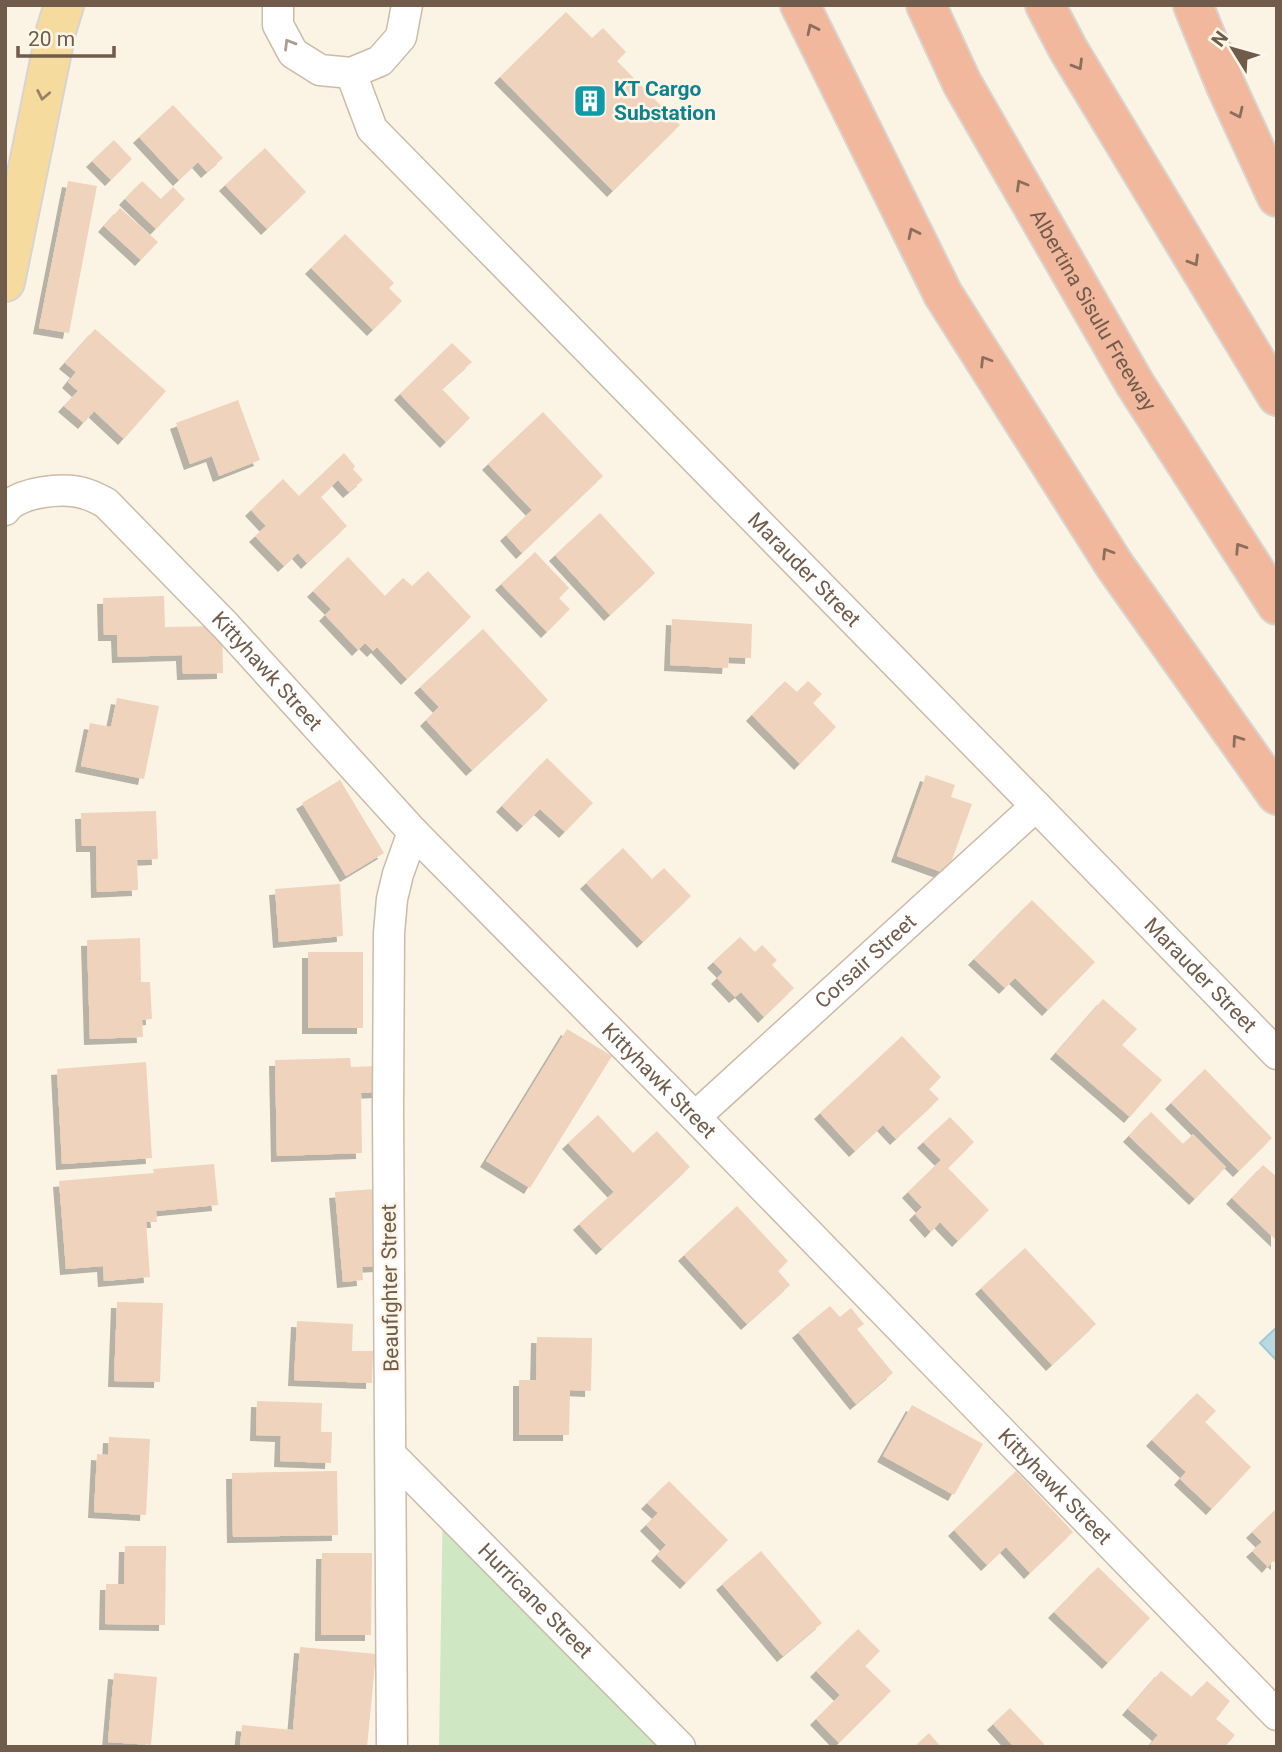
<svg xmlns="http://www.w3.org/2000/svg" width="1282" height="1752" font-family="Roboto,sans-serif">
	<defs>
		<filter id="shadow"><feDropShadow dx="-6" dy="6" stdDeviation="0" flood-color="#0004"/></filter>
	</defs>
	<rect width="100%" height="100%" fill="#fbf3e3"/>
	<path fill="#cfe7c3" d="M443,1492L681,1747H439Z"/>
	<path fill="#b9dae3" stroke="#a0c9d4" stroke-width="2" d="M1277,1327V1361L1260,1343Z"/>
	<path fill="#efd3bc" filter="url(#shadow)" d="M566,12L592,38L603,28L626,52L617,61L680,125L613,191L500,77Z
		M173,105L223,158L207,172L198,162L179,180L139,137Z
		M114,140L132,159L111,180L92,161Z
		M265,148L306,192L267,229L225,185Z
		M68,181L97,186L69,333L39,328Z
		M142,181L161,199L173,187L185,199L156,229L125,199Z
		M120,208L158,242L141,260L104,226Z
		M345,234L394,283L389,288L402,301L373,330L311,268Z
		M95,329L166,391L124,439L94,411L84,423L64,406L78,391L68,382L76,372L65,363Z
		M452,343L472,362L442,389L470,418L446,442L400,394Z
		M238,400L260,460L219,476L212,456L190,464L176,423Z
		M543,412L603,476L522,553L506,535L532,510L488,464Z
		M344,453L355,466L353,469L363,480L349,492L338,480L321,497L347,526L307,563L298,553L284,566L255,536L266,526L251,510L283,479L299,496Z
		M600,513L655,573L610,615L555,555Z
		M535,552L569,588L559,598L570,609L547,632L501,584Z
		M348,557L385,596L403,578L412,586L428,571L471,617L407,679L377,647L373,651L365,643L358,650L325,615L331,609L313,591Z
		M164,596L165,627L222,626L223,673L183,674L182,655L118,657L117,635H104L103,598Z
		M672,619L752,624L751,658L729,657L728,668L670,665Z
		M483,629L548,700L472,770L426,720L439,707L420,687Z
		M785,681L797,692L808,681L822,694L813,703L836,727L800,764L752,715Z
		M117,698L159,706L144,779L81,766L90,723L111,727Z
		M547,758L593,803L565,832L540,809L523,826L502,806Z
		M926,775L955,785L951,797L972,804L947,874L897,856Z
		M340,780L384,853L346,876L302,803Z
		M156,811L158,859L137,860L138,890L97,892L96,846H82L81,813Z
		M623,848L652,879L664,868L691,896L643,942L586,883Z
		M340,884L343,936L279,942L275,889Z
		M1032,900L1095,962L1048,1010L1015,978L1005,988L974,959Z
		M740,937L755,952L762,945L777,960L772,965L794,988L764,1017L741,992L735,997L717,978L723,972L713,962Z
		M140,938L141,982H150L152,1019L142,1020L143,1037L90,1039L87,940Z
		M308,952H363V1028H308Z
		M1103,999L1137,1029L1122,1045L1162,1080L1130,1117L1056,1053Z
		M567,1029L612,1056L530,1188L486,1161Z
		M902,1036L941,1077L929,1089L939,1099L896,1139L883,1125L855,1151L820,1113Z
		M350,1058L351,1067L379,1066L380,1092L361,1093L362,1153L277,1156L275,1060Z
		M146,1062L152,1158L62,1164L57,1069Z
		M1205,1069L1272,1138L1239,1171L1171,1103Z
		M1151,1112L1183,1144L1193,1134L1226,1167L1195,1199L1129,1136Z
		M598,1115L633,1153L657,1131L690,1167L602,1249L579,1224L614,1192L568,1143Z
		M950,1117L974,1142L948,1168L989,1210L958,1241L940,1222L931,1232L915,1214L922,1207L908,1192L941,1160L923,1142Z
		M214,1164L218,1205L156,1211L157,1222H146L150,1277L104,1281L103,1266L66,1269L59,1181L154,1173L153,1169Z
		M1263,1165L1277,1177V1241L1232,1198Z
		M374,1189L380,1266L362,1267L363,1280L343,1282L335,1192Z
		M737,1206L788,1261L778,1271L790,1285L747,1324L684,1255Z
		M1025,1248L1096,1324L1052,1365L981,1288Z
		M117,1302L163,1303L160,1382L114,1381Z
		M830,1306L840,1317L851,1308L864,1324L857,1329L893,1373L856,1404L798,1332Z
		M297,1321L353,1324L352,1351H373L372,1383L294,1380Z
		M537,1337L592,1338L591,1391L570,1390L569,1435H519V1380H536Z
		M1197,1393L1216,1411L1205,1422L1251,1467L1212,1509L1180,1479L1186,1472L1152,1440Z
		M257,1401L322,1403L321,1432H332L331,1463L280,1461L281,1436L256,1435Z
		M912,1405L983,1444L954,1495L883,1456Z
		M109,1437L150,1439L146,1515L94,1512L97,1454L108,1455Z
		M337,1471L338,1535L233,1537L232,1473Z
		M1016,1471L1073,1532L1030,1573L1006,1547L987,1565L954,1530Z
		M669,1481L728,1540L686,1583L657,1555L666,1545L646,1525L658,1513L647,1503Z
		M1277,1508V1564L1273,1561L1268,1567L1252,1551L1262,1542L1252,1532Z
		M125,1546H166L165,1625L105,1624L106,1584H124Z
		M761,1551L822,1623L783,1656L722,1584Z
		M322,1553H372L371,1635H321Z
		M1098,1567L1150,1618L1108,1663L1054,1612Z
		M858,1629L880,1651L865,1666L891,1691L839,1743L816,1719L840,1695L816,1671Z
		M300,1647L376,1654L367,1747H240L242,1725L293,1730Z
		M1161,1671L1192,1697L1207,1681L1230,1701L1216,1719L1235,1735L1225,1747H1148L1158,1735L1128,1709Z
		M114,1673L157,1677L151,1745L108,1742Z
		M1010,1708L1044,1744L1042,1747H1014L993,1724Z
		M929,1733L941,1747H914Z"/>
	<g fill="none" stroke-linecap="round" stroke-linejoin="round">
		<defs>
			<g id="street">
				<path d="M278,5V25L293,53L320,70L351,73L380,61L401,37L407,5"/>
				<path id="s1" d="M351,73L372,129L1036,806L1277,1054"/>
				<path id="s2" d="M5,510C18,491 65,487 86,494C93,496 100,500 106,503L226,626L413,832L695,1117L1277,1715"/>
				<path id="s3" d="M695,1117L1036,806"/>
				<path id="s4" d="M391,1455L680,1747"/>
				<path d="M392,1747L388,1109L389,933L392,899L398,874L413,832"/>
			</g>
			<path id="primary" d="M5,282L56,31L64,5"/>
			<g id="highway">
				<path d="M800,5L943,294L1115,566L1277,795"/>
				<path id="s5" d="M926,5L962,83L1135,384L1277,605"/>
				<path d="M1045,5L1068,49L1277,396"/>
				<path d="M1193,5L1226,86L1277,197"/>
			</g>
		</defs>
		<use href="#street" stroke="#cbbbaa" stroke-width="33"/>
		<use href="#primary" stroke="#dad4d0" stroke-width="42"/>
		<use href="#highway" stroke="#dad4d0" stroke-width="42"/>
		<use href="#street" stroke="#fff" stroke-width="30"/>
		<use href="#primary" stroke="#f6db9f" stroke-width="38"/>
		<use href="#highway" stroke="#f2b89d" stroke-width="38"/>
	</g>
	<defs><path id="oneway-chevron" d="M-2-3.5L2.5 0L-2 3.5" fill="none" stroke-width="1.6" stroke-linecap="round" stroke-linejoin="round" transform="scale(1.75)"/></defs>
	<g stroke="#8b6e5b">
		<use href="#oneway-chevron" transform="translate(812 29) rotate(-116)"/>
		<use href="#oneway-chevron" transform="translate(1078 65) rotate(59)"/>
		<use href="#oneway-chevron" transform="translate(1238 113) rotate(65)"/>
		<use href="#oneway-chevron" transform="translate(1021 185) rotate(-120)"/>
		<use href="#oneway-chevron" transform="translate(913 233) rotate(-116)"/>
		<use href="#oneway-chevron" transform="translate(1194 261) rotate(59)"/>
		<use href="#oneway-chevron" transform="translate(985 361) rotate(-122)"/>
		<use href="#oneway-chevron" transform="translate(1240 548) rotate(-123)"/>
		<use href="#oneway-chevron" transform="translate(1107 553) rotate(-122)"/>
		<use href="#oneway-chevron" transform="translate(1237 740) rotate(-125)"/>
	</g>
	<use stroke="#aa9d93" href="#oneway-chevron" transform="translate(289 44) rotate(-121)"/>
	<use stroke="#998164" href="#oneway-chevron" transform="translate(43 95) rotate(101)"/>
	<defs>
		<symbol id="building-square" viewBox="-11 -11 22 22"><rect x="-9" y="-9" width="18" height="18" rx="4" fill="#0f9aa8" stroke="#fef7e9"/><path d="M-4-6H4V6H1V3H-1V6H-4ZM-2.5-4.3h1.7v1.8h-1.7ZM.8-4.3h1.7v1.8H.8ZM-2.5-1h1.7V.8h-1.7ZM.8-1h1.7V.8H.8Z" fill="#fff"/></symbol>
	</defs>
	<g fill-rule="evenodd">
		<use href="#building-square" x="571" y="82" width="38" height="38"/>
	</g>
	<g text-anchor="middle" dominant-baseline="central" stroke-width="5" stroke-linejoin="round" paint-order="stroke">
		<g font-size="21" font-weight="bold" fill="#0d838f" stroke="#fef7e9" text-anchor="start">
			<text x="614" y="89">KT Cargo<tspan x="614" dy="24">Substation</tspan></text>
		</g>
		<g font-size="21" fill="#715b4b" stroke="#fef7e9">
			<text stroke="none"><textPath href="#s5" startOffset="348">Albertina Sisulu Freeway</textPath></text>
			<text stroke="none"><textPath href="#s1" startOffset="677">Marauder Street</textPath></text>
			<text stroke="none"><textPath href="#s2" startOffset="341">Kittyhawk Street</textPath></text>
			<text stroke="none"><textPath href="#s3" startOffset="231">Corsair Street</textPath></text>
			<text stroke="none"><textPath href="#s1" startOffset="1244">Marauder Street</textPath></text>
			<text stroke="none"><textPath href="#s2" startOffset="908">Kittyhawk Street</textPath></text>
			<text transform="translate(390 1288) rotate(-91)">Beaufighter Street</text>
			<text stroke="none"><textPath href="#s2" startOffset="1475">Kittyhawk Street</textPath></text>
			<text stroke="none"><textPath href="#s4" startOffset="205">Hurricane Street</textPath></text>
		</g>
	</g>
	<rect width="1282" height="1752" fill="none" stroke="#715b4b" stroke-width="14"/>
	<g transform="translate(1233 49) rotate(307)" stroke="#fef7e9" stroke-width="5" paint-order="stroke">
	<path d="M0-5L12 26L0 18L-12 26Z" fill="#715b4b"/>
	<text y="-10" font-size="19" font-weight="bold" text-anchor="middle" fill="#715b4b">N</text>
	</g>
	<path d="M18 46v10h96v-10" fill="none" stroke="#715b4b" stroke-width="3.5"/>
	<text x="28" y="46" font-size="21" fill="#715b4b" stroke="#fef7e9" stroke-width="5" paint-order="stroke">20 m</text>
</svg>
